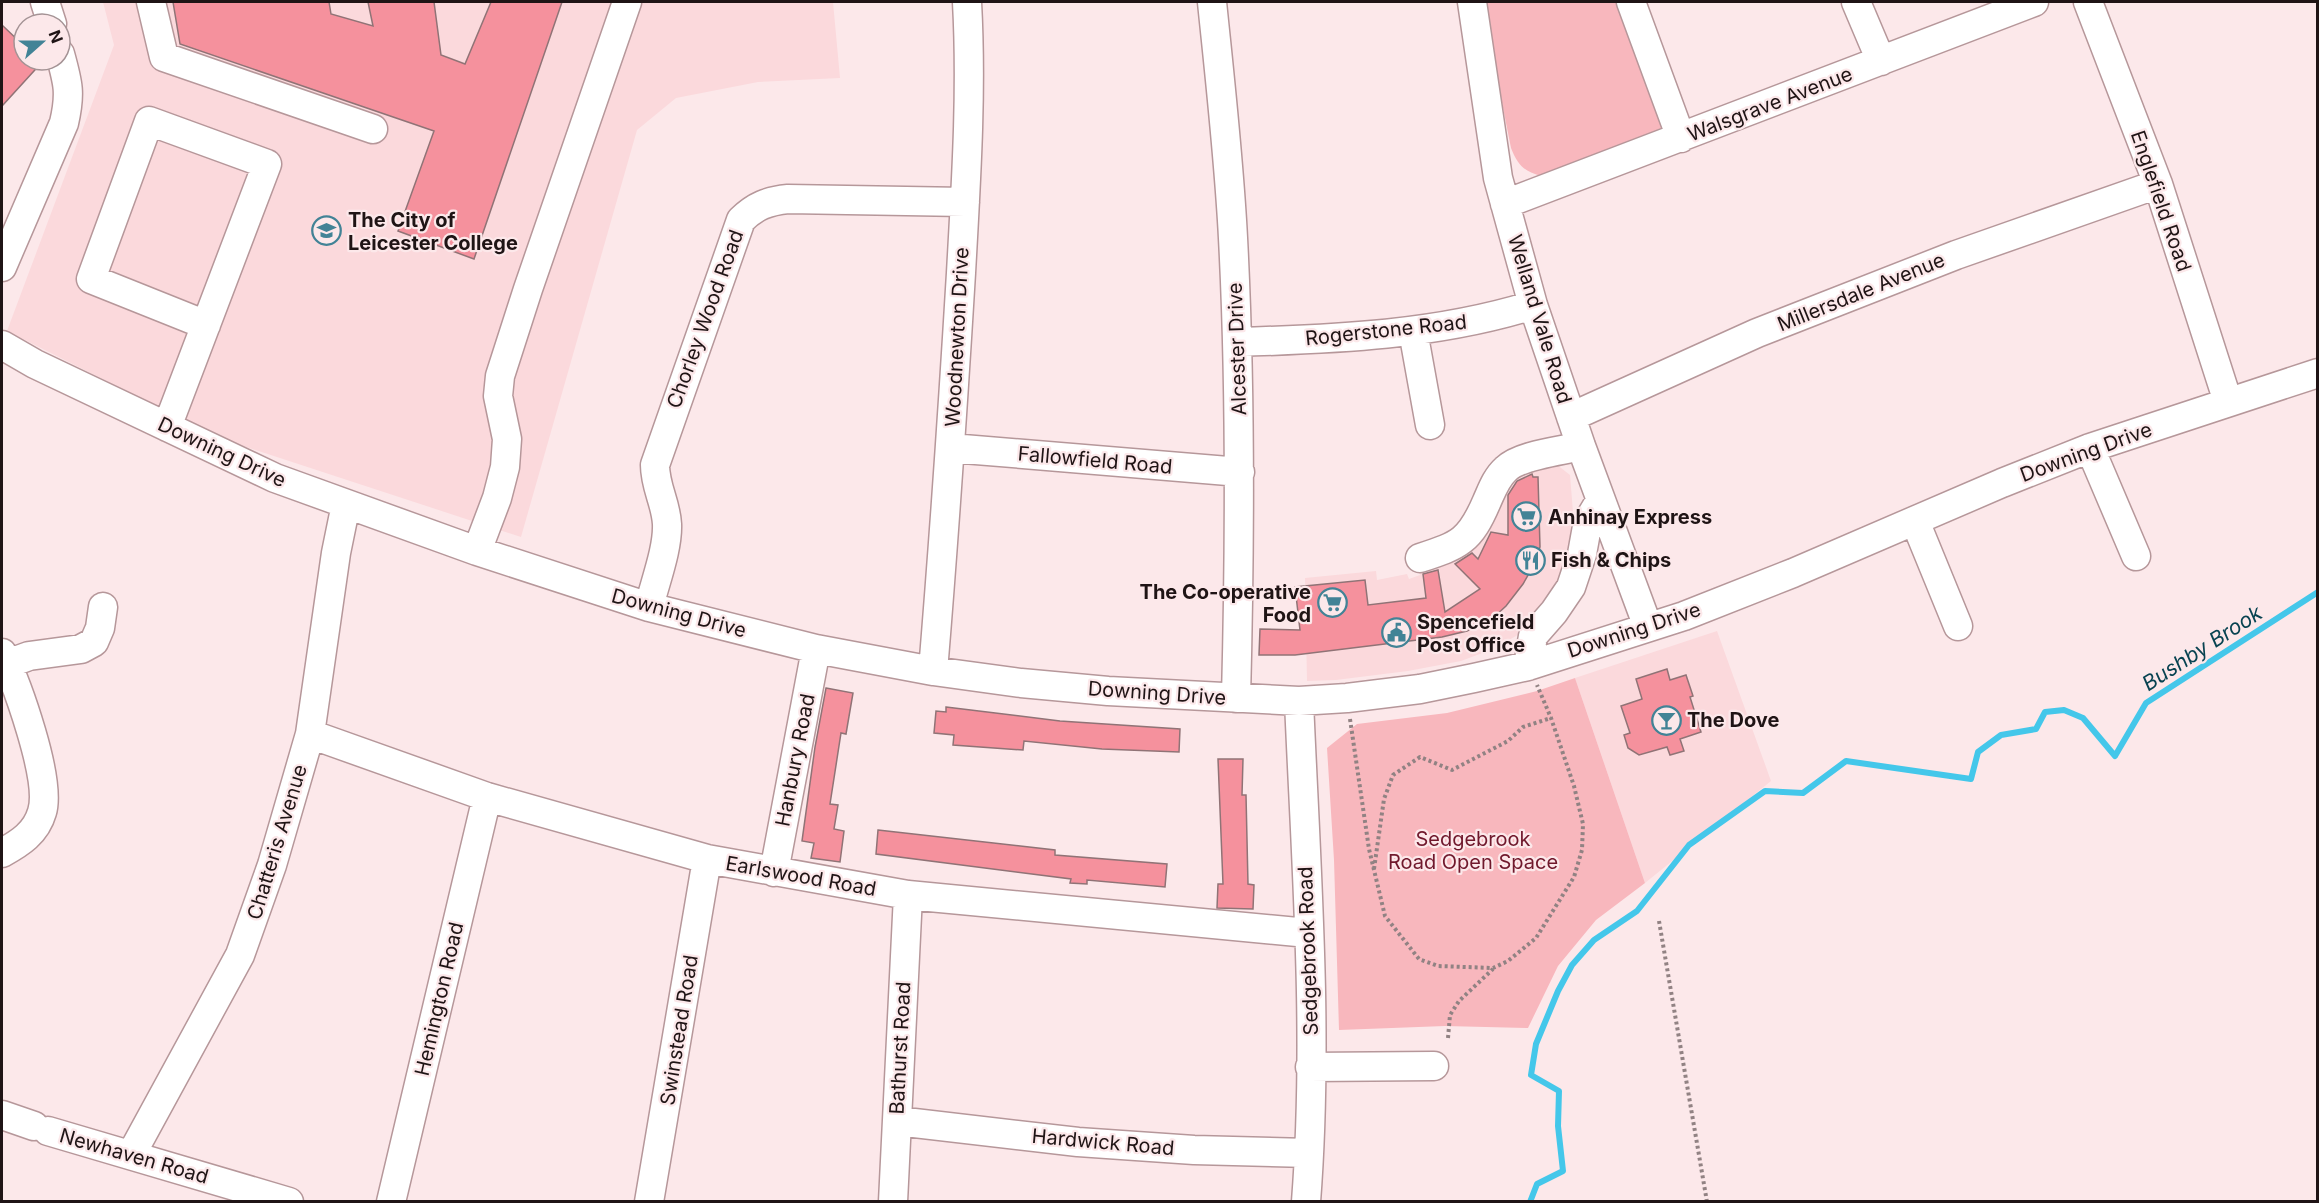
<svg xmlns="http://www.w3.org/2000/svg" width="2319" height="1203" font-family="Inter,sans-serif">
	<rect width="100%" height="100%" fill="#fce8ea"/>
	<path fill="#fbd9dc" d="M103,2H833L840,78L758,82L676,98L637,130L521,537L222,439L7,331L114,45Z
		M1556,464L1570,475L1573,512L1572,537L1567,565L1557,587L1537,617L1516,636L1493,649L1461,661L1408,671L1336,680L1307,681L1305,578L1376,571L1377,580L1407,574L1409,579L1420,575L1414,547L1455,534L1483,483Z
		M1717,631L1771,781L1645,883L1575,678Z"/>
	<path fill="#f8b7bd" d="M1482,2H1623L1665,120L1658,133L1541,176C1523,171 1518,165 1511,148Z
		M1575,678L1645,883L1596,920L1558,966L1528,1028L1445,1026L1339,1030L1334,860L1327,748L1357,724L1447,713L1537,691Z"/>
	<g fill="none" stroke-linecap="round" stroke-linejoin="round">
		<path stroke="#44c7ea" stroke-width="6" d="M1530,1202L1537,1184L1563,1171L1558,1126L1559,1091L1531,1075L1536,1044L1558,991L1572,965L1594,940L1637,911L1689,845L1765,791L1803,793L1846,761L1971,779L1978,752L2001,735L2036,729L2045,712L2064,710L2083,718L2115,756L2146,703L2318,592"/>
	</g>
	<path fill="#f5919d" stroke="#907376" stroke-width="1.5" d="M173,2H329L331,14L373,26L368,2H434L441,55L465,64L491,2H562L474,259L398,231L434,131L180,44Z
		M2,25L24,46V60H44L2,106Z
		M1532,474L1533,477H1538L1540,547L1535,563L1523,584L1506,606L1493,618L1467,631L1442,637L1295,655H1259L1260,629L1300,630L1295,587L1365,580L1368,605L1426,598L1423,574L1438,570L1445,612L1480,589L1455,564L1472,553L1478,559L1491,532L1508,535V495L1517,481Z
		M1667,669L1670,680L1686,675L1693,696L1690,697L1701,732L1680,739L1684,751L1670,755L1667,747L1639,755L1628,748L1624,735L1630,733L1621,706L1642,699L1636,679Z
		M826,688L853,693L846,734L841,733L830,804L838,805L834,829L844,831L840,862L811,858L814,843L802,841L815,747Z
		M946,707L1060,721L1180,729L1179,752L1102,749L1024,741L1023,750L953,745L954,735L934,733L936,711L946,712Z
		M1218,759H1243L1242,795H1246L1248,884L1254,885L1253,909L1217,908L1218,884H1223Z
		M878,830L1055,850V855L1167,864L1165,887L1087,880V884L1070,883L1071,879L876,854Z"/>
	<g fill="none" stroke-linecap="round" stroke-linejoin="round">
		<defs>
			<path id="minor" d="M45,2L52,24
				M151,2L164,57L373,129
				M1212,2C1220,80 1229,159 1233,238C1241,391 1240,544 1236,698
				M1472,2L1498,178L1533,305L1581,446L1648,627
				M1631,2L1681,138
				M1856,2L1881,61
				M2088,2L2158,184L2228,402
				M1505,204L2034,2
				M2,267L64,123C71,93 68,83 60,54
				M1413,331L1430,425
				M1237,342C1337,339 1437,335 1533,305
				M2,345L35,364L275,478L477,551L649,607L816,649L933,671L1021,683L1108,691L1299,701L1347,698L1420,689L1474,678L1528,666L1684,616L1793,573L2002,483L2090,448L2318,373
				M1571,417L1757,333L1956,255L2158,184
				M167,427L267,164L149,121L91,279L206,325
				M951,448L1240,472
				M2090,448L2136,556
				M1915,521L1958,626
				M477,551L497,498L505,467L507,439L498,396L500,376L528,289L627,2
				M1420,558C1460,545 1470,541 1487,501C1492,490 1496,478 1506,469C1520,455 1561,451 1581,446
				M649,607C655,582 668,549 667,524C666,503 655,487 655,465L741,220C755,206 768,201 788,199L965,202
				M2,653C17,684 52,780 42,812C36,833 20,843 2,853
				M7,664L29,656L81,649L94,642L100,628L103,607
				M1528,666L1533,636L1554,612L1571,587L1582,554L1588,521L1600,501
				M933,671C944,538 953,406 961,273C966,183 972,92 967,2
				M1299,701C1306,867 1319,1035 1306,1202
				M310,734L487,797L707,859L908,895L1308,933
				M774,872L816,649
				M1310,1067L1434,1066
				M2,1115L34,1126
				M897,1121L1078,1142L1194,1150L1309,1153
				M48,1131L289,1202
				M131,1155L240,955L272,865L310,734L336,553L346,504
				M391,1202L487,797
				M649,1202L707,859
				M893,1202L908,895"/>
		</defs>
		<use href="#minor" stroke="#b6979a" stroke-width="31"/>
		<path stroke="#918283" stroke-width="4" stroke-dasharray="3 3" stroke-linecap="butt" d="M1350,719L1369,849L1385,916L1419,959L1438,966L1493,968L1508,961L1536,938L1574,877L1582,850L1583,824L1574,786L1551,718L1537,685
			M1374,869L1384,799L1393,775L1420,757L1452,770L1508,741L1523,727L1551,718
			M1659,921L1707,1202
			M1448,1038L1450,1015L1459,1001L1493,969"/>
		<use href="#minor" stroke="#fff" stroke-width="28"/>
	</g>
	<defs>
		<symbol id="school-ring" viewBox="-11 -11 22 22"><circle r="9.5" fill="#fce8ea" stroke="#428396" stroke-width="1.5"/><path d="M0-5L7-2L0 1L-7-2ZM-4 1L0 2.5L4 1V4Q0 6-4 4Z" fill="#428396"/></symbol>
		<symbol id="supermarket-ring" viewBox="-11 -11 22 22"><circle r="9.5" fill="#fce8ea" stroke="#428396" stroke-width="1.5"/><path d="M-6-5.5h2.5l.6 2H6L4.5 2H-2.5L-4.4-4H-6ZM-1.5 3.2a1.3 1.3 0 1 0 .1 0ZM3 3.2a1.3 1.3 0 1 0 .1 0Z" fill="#428396"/></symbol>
		<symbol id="restaurant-ring" viewBox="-11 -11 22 22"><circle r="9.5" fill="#fce8ea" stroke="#428396" stroke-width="1.5"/><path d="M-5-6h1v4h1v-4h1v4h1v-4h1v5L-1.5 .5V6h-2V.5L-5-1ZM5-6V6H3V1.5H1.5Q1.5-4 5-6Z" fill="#428396"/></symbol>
		<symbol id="civic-ring" viewBox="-11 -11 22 22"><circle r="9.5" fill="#fce8ea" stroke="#428396" stroke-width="1.5"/><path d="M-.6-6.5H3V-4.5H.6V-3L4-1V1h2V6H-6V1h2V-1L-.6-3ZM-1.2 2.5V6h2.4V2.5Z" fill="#428396"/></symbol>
		<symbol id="bar-ring" viewBox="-11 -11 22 22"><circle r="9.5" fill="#fce8ea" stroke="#428396" stroke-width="1.5"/><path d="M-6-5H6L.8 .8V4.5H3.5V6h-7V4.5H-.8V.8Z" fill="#428396"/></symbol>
	</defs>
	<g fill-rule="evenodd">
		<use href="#school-ring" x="310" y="214" width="33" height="33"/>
		<use href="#supermarket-ring" x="1510" y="500" width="33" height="33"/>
		<use href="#restaurant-ring" x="1514" y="544" width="33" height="33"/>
		<use href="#supermarket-ring" x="1316" y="586" width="33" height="33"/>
		<use href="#civic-ring" x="1380" y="616" width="33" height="33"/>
		<use href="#bar-ring" x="1650" y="704" width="33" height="33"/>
	</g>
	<g text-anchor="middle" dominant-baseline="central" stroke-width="4.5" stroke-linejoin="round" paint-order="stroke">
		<g font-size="20" fill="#1f1415" stroke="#fce8ea">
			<text transform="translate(1770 104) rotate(-21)">Walsgrave Avenue</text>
			<text transform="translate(2161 201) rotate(71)">Englefield Road</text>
			<text transform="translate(1861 292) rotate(-22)">Millersdale Avenue</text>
			<text transform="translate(705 319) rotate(-70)">Chorley Wood Road</text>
			<text transform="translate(1540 319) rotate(73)">Welland Vale Road</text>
			<text transform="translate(1386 330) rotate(-6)">Rogerstone Road</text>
			<text transform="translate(957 337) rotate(-87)">Woodnewton Drive</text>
			<text transform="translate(1237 349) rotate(-92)">Alcester Drive</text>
			<text transform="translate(222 452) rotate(25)">Downing Drive</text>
			<text transform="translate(2086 452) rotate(-20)">Downing Drive</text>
			<text transform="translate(1095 460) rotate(5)">Fallowfield Road</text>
			<text transform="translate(679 613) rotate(15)">Downing Drive</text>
			<text transform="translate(1634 630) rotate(-18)">Downing Drive</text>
			<text transform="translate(1157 693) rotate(4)">Downing Drive</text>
			<text transform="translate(795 760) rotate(-79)">Hanbury Road</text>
			<text transform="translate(277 842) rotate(-73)">Chatteris Avenue</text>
			<text transform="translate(801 876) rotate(10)">Earlswood Road</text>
			<text transform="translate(1308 951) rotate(-92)">Sedgebrook Road</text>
			<text transform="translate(439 999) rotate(-77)">Hemington Road</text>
			<text transform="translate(679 1030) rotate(-81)">Swinstead Road</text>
			<text transform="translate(900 1048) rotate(-87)">Bathurst Road</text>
			<text transform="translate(1103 1142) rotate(5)">Hardwick Road</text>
			<text transform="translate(134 1156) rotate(16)">Newhaven Road</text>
		</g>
		<g font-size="20" font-weight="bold" fill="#1f1415" stroke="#fce8ea" text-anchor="start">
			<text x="348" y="220">The City of<tspan x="348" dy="23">Leicester College</tspan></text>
			<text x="1548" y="517">Anhinay Express</text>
			<text x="1551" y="560">Fish &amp; Chips</text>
			<text x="1311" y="592" text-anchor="end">The Co-operative<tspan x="1311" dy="23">Food</tspan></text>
			<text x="1417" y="622">Spencefield<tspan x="1417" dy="23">Post Office</tspan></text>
			<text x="1687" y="720">The Dove</text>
		</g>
		<g font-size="20" fill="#70182c" stroke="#fce8ea">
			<text x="1473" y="839">Sedgebrook<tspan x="1473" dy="23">Road Open Space</tspan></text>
		</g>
		<g font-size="21" font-style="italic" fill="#084351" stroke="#fce8ea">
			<text transform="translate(2202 648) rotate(-33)">Bushby Brook</text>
		</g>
	</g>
	<rect width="2319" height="1203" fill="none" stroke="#1f1415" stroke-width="6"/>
	<g transform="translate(42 42) rotate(69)"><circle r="28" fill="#fce8ea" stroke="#a49395" stroke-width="1.5"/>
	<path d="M0-4.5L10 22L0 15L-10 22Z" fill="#428396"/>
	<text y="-9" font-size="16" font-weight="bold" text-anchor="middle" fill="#1f1415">N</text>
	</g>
</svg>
